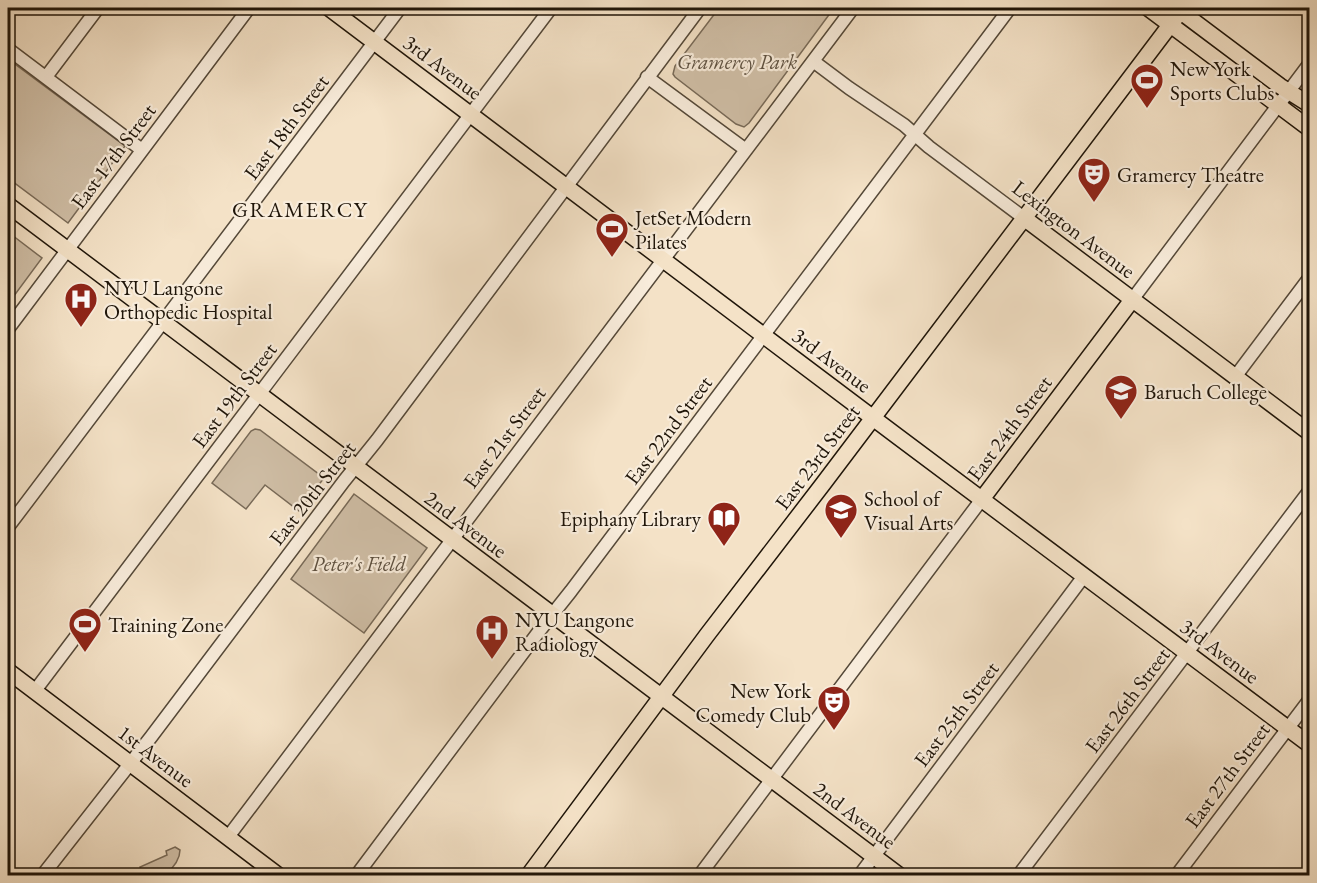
<svg xmlns="http://www.w3.org/2000/svg" width="1317" height="883" font-family="'EB Garamond',serif">
	<rect width="100%" height="100%" fill="#f4e2c7"/>
	<filter id="stains"><feTurbulence type="fractalNoise" baseFrequency=".00333" numOctaves="4"/><feColorMatrix values="0 0 0 0 .2 0 0 0 0 .09 0 0 0 0 .02 0 0 0 .5 -.17"/></filter>
	<radialGradient id="worn" r=".72"><stop offset=".6" stop-color="#630" stop-opacity="0"/><stop offset="1" stop-color="#630" stop-opacity=".3"/></radialGradient>
	<path fill="#d0bfa7" stroke="#786a58" stroke-width="1.5" d="M719,8H834L749,123L744,127L736,124L675,77L673,74L675,66Z
		M8,59L125,146L68,223L8,178Z
		M8,232L42,258L8,304Z
		M255,429L260,430L324,478L299,511L265,485L246,509L212,483L251,431Z
		M354,494L427,548L364,633L291,579Z
		M175,847L180,850C180,860 172,869 165,875H136L135,873L142,870L140,867L167,855L166,851Z"/>
	<g fill="none" stroke-linecap="round" stroke-linejoin="round">
		<defs>
			<path id="minor" d="M8,49L142,150
				M813,61L849,88L904,125L929,147L1024,218
				M46,77L98,8
				M647,77L746,150
				M1132,300L1310,63
				M8,329L249,8
				M1235,377L1310,277
				M8,527L400,8
				M34,692L551,8
				M228,837L853,8
				M42,876L151,737L344,481L377,440L700,8
				M356,876L540,630L571,591L1010,8
				M699,876L982,499
				M859,876L1084,576
				M1018,876L1310,490
				M1176,876L1310,699"/>
			<path id="major" d="M329,8L897,436L1310,745
				M1148,8L1310,129
				M1176,8L1280,86L1310,105
				M8,205L900,876
				M1024,218L1310,433
				M982,499L1132,300
				M8,671L279,876
				M528,876L707,635L823,484L1183,8"/>
		</defs>
		<use href="#minor" stroke="#544838" stroke-width="15"/>
		<use href="#major" stroke="#1f1509" stroke-width="18"/>
		<use href="#minor" stroke="#f8ecdb" stroke-width="12"/>
		<use href="#major" stroke="#f4e2c7" stroke-width="15"/>
	</g>
	<defs>
		<symbol id="stadium-pin" viewBox="-11 -11 22 30"><path d="M0 17L-7.5 6A9.5 9.5 0 1 1 7.5 6Z" fill="#8f2418" stroke="#f8ecdb"/><path d="M0-5a6.5 5 0 1 0 0 10a6.5 5 0 1 0 0-10ZM-3.5-1.8h7v3.6h-7Z" fill="#fff"/></symbol>
		<symbol id="theatre-pin" viewBox="-11 -11 22 30"><path d="M0 17L-7.5 6A9.5 9.5 0 1 1 7.5 6Z" fill="#8f2418" stroke="#f8ecdb"/><path d="M-5-5.5Q0-4 5-5.5V0Q5 5 0 6Q-5 5-5 0ZM-3.3-2.5H-1v1.5H-3.3ZM1-2.5H3.3v1.5H1ZM-2.8 1Q0 5.5 2.8 1Z" fill="#fff"/></symbol>
		<symbol id="hospital-pin" viewBox="-11 -11 22 30"><path d="M0 17L-7.5 6A9.5 9.5 0 1 1 7.5 6Z" fill="#8f2418" stroke="#f8ecdb"/><path d="M-5-5h3v3.5h4V-5h3V5h-3V1.5h-4V5h-3Z" fill="#fff"/></symbol>
		<symbol id="university-pin" viewBox="-11 -11 22 30"><path d="M0 17L-7.5 6A9.5 9.5 0 1 1 7.5 6Z" fill="#8f2418" stroke="#f8ecdb"/><path d="M0-5L7-2L0 1L-7-2ZM-4 1L0 2.5L4 1V4Q0 6-4 4Z" fill="#fff"/></symbol>
		<symbol id="library-pin" viewBox="-11 -11 22 30"><path d="M0 17L-7.5 6A9.5 9.5 0 1 1 7.5 6Z" fill="#8f2418" stroke="#f8ecdb"/><path d="M-6-4Q-3-5.5-.7-3.5V5Q-3 3-6 4ZM6-4Q3-5.5 .7-3.5V5Q3 3 6 4Z" fill="#fff"/></symbol>
	</defs>
	<g fill-rule="evenodd">
		<use href="#stadium-pin" x="1128" y="61" width="38" height="52"/>
		<use href="#theatre-pin" x="1075" y="155" width="38" height="52"/>
		<use href="#stadium-pin" x="593" y="210" width="38" height="52"/>
		<use href="#hospital-pin" x="62" y="280" width="38" height="52"/>
		<use href="#university-pin" x="1102" y="372" width="38" height="52"/>
		<use href="#university-pin" x="822" y="491" width="38" height="52"/>
		<use href="#library-pin" x="705" y="499" width="38" height="52"/>
		<use href="#stadium-pin" x="66" y="605" width="38" height="52"/>
		<use href="#hospital-pin" x="473" y="612" width="38" height="52"/>
		<use href="#theatre-pin" x="815" y="683" width="38" height="52"/>
	</g>
	<g text-anchor="middle" dominant-baseline="central" stroke-width="4.5" stroke-linejoin="round" paint-order="stroke">
		<g font-size="21" font-style="italic" fill="#5d5040" stroke="#f8ecdb">
			<text x="737" y="61">Gramercy Park</text>
			<text x="359" y="563">Peter's Field</text>
		</g>
		<g font-size="21" fill="#1f1509" stroke="#f8ecdb">
			<text transform="translate(443 67) rotate(37)">3rd Avenue</text>
			<text transform="translate(286 127) rotate(-53)">East 18th Street</text>
			<text transform="translate(113 156) rotate(-53)">East 17th Street</text>
			<text transform="translate(1074 229) rotate(37)">Lexington Avenue</text>
			<text transform="translate(832 360) rotate(37)">3rd Avenue</text>
			<text transform="translate(234 395) rotate(-53)">East 19th Street</text>
			<text transform="translate(1009 428) rotate(-53)">East 24th Street</text>
			<text transform="translate(668 430) rotate(-53)">East 22nd Street</text>
			<text transform="translate(504 437) rotate(-53)">East 21st Street</text>
			<text transform="translate(817 457) rotate(-53)">East 23rd Street</text>
			<text transform="translate(312 493) rotate(-52)">East 20th Street</text>
			<text transform="translate(466 524) rotate(37)">2nd Avenue</text>
			<text transform="translate(1220 651) rotate(37)">3rd Avenue</text>
			<text transform="translate(1127 700) rotate(-53)">East 26th Street</text>
			<text transform="translate(956 714) rotate(-53)">East 25th Street</text>
			<text transform="translate(156 756) rotate(37)">1st Avenue</text>
			<text transform="translate(1227 775) rotate(-53)">East 27th Street</text>
			<text transform="translate(855 815) rotate(37)">2nd Avenue</text>
		</g>
		<g font-size="21" fill="#1f1509" stroke="#f8ecdb" text-anchor="start">
			<text x="1170" y="68">New York<tspan x="1170" dy="24">Sports Clubs</tspan></text>
			<text x="1117" y="174">Gramercy Theatre</text>
			<text x="635" y="217">JetSet Modern<tspan x="635" dy="24">Pilates</tspan></text>
			<text x="104" y="287">NYU Langone<tspan x="104" dy="24">Orthopedic Hospital</tspan></text>
			<text x="1144" y="391">Baruch College</text>
			<text x="864" y="498">School of<tspan x="864" dy="24">Visual Arts</tspan></text>
			<text x="701" y="518" text-anchor="end">Epiphany Library</text>
			<text x="515" y="619">NYU Langone<tspan x="515" dy="24">Radiology</tspan></text>
			<text x="108" y="624">Training Zone</text>
			<text x="811" y="690" text-anchor="end">New York<tspan x="811" dy="24">Comedy Club</tspan></text>
		</g>
		<g font-size="22" letter-spacing="1.5" fill="#1f1509" stroke="#f8ecdb">
			<text x="300" y="209">GRAMERCY</text>
		</g>
	</g>
	<rect width="1317" height="883" fill="none" stroke="#f4e2c7" stroke-width="30"/>
	<rect x="9" y="9" width="1299" height="865" fill="none" stroke="#1f1509" stroke-width="3"/>
	<rect x="15" y="15" width="1287" height="853" fill="none" stroke="#1f1509" stroke-width="1.5"/>
	<rect width="100%" height="100%" filter="url(#stains)"/>
	<rect width="100%" height="100%" fill="url(#worn)"/>
</svg>
